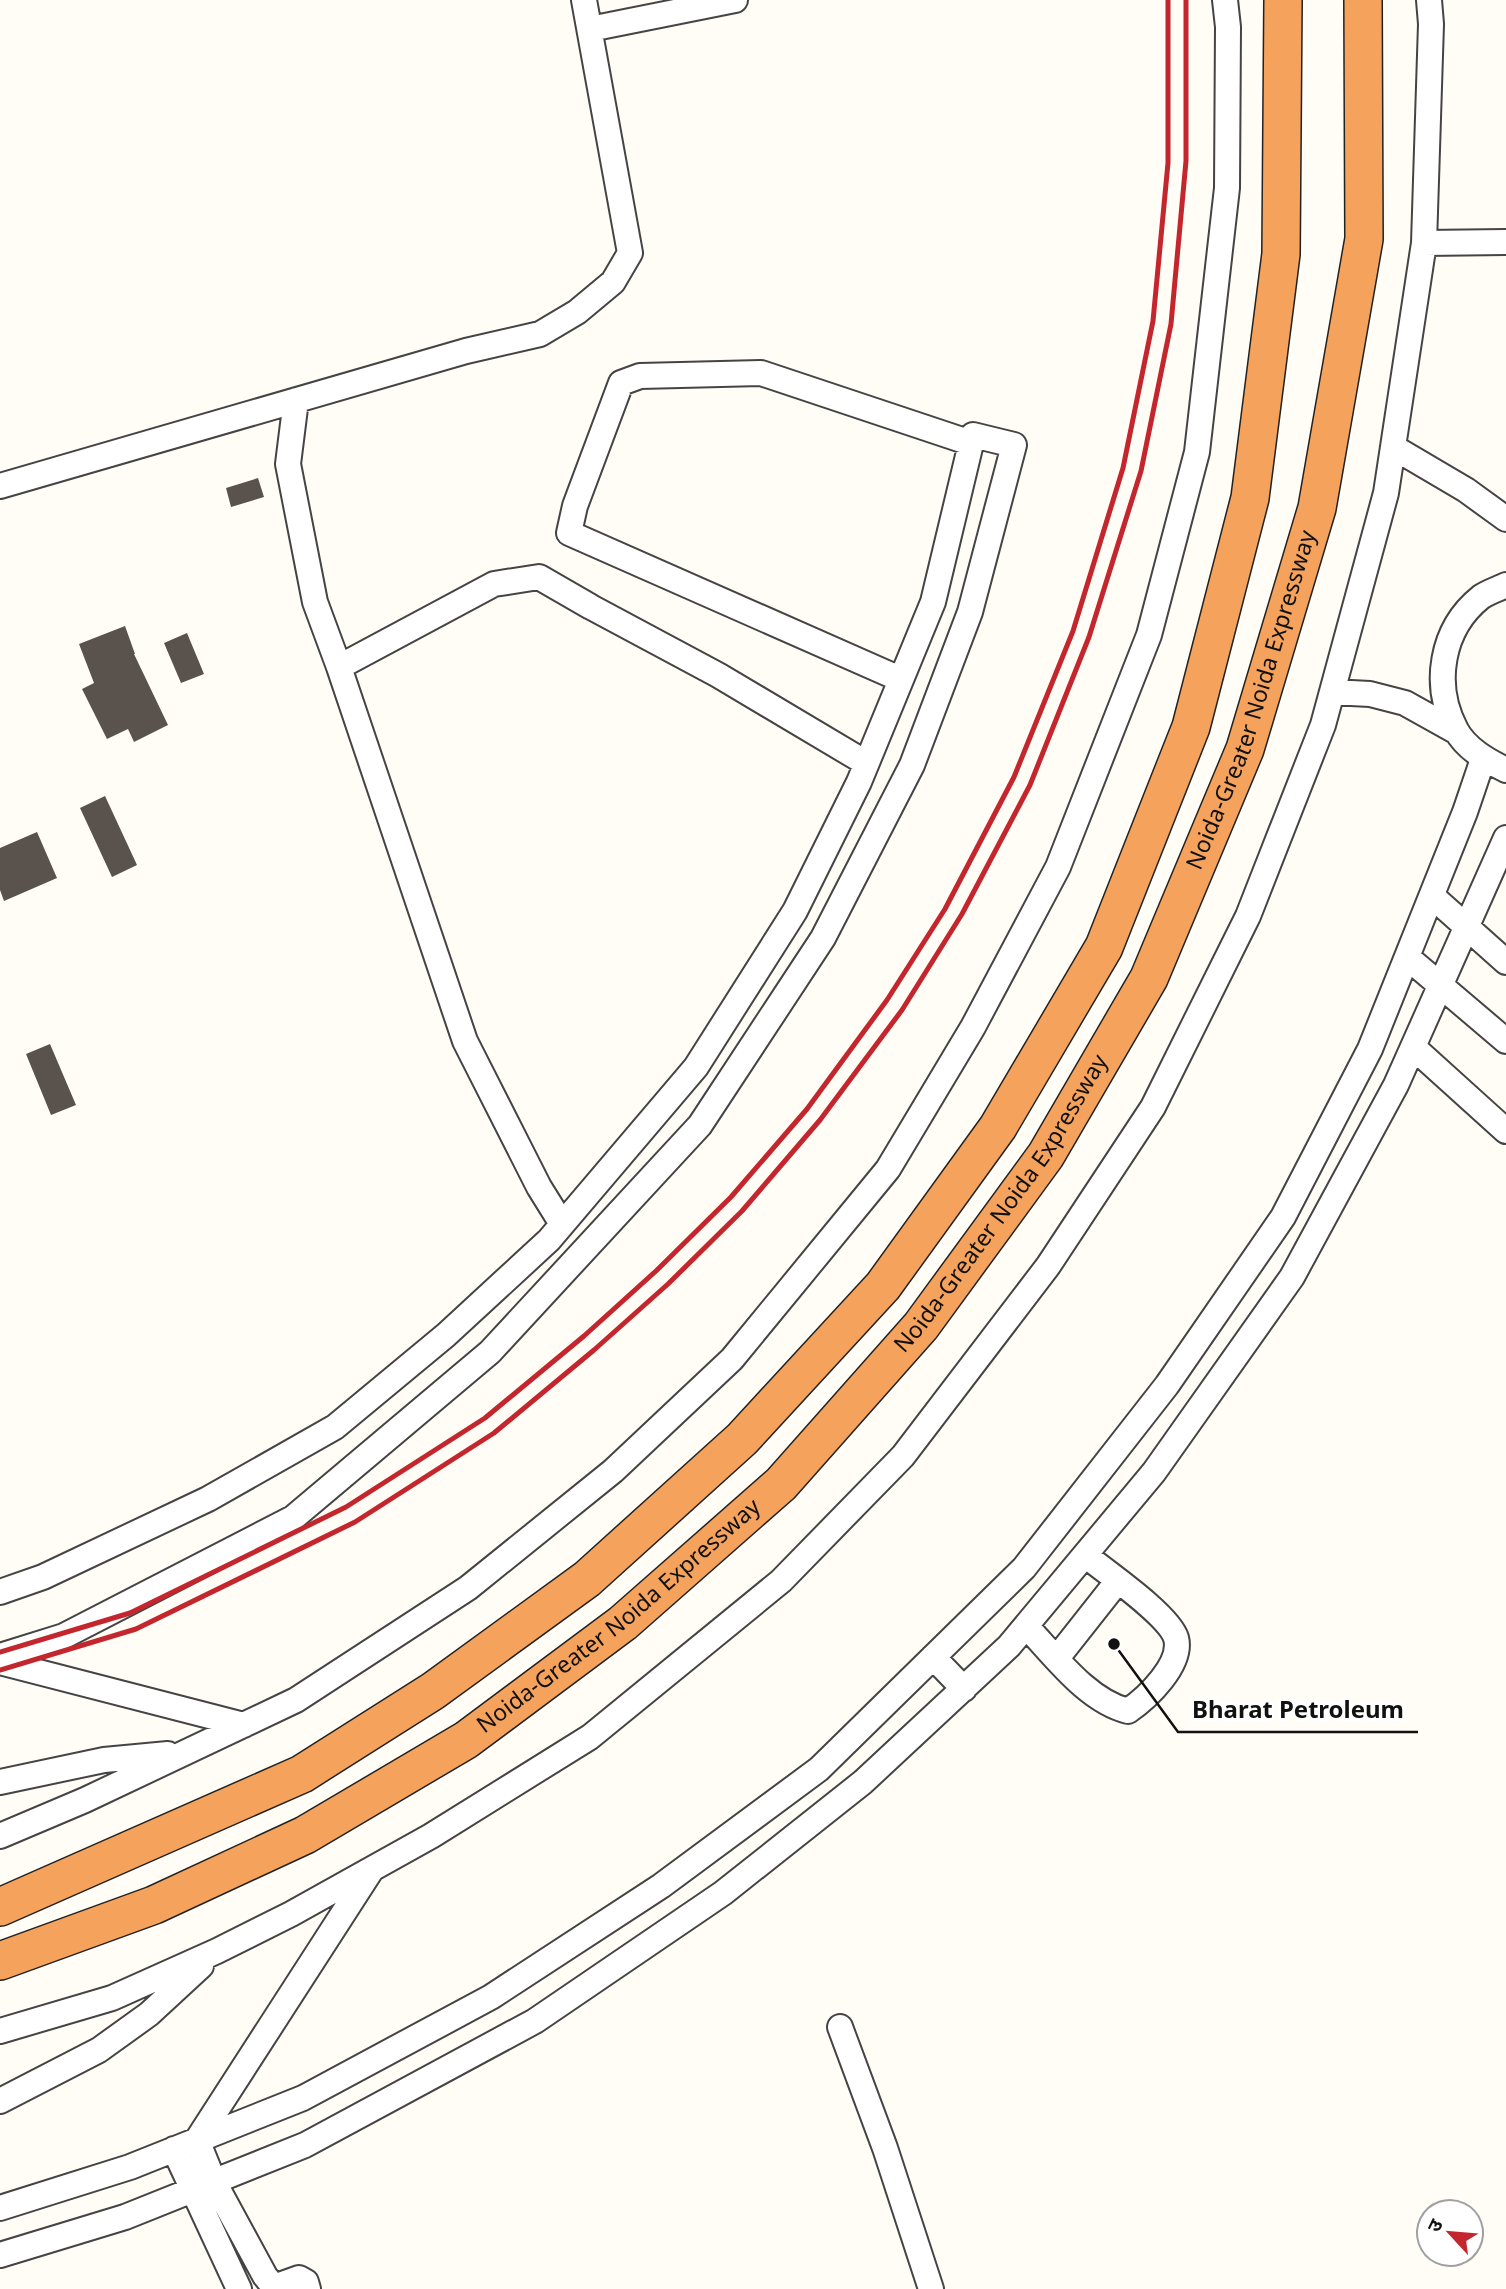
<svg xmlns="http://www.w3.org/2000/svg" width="1506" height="2289" font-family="Georgia,'Noto Sans Devanagari',serif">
	<rect width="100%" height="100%" fill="#fffdf5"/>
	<path fill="#5a524d" d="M258,478L264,497L231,507L226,488Z
		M125,626L135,654H134L168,725L134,742L128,729L107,739L82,689L94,683L79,644Z
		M187,633L204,674L181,683L164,643Z
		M105,796L137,865L112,877L80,808Z
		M37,832L57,878L4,901L0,890V848Z
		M50,1044L76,1105L51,1115L26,1054Z"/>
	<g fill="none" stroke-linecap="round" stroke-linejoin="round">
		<defs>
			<path id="minor" d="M590,29L735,0
				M1424,243L1506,242
				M296,400L288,464L315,602L339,667
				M1393,447L1466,490L1506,519
				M0,486L466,351L540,334L577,312L613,282L630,253L584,0
				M1506,585C1498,589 1488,592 1481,597C1441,629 1432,685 1456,730C1466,749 1488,761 1506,770
				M900,679L569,533L575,506L621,383L640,376L761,373L971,443
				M1332,692L1370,694L1405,703L1457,732
				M1432,896L1506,962
				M1407,957L1506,1041
				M1413,1047L1506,1131
				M562,1224L539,1187L465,1041L339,667L494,584L539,577L591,607L718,675L866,763
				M0,1592L43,1577L208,1499L335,1427L446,1335L549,1240L696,1067L795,911L859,782L933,602L973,435L1014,445L970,612L912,765L823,938L700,1125L490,1352L293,1518L64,1636L0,1656
				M1026,1626C1054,1655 1087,1701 1128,1711C1147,1698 1183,1664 1176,1638C1169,1615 1106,1572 1085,1555
				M933,1657L964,1689
				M1057,1658L1117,1582
				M0,1662L244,1725
				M0,1782L104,1760L168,1754
				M0,1836L85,1800L296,1700L468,1588L613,1471L732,1359L888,1169L973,1027L1058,867L1149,635L1197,452L1227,188L1228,27L1225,0
				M840,2027L885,2148L931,2289
				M0,2031L112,1998L217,1951L291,1914L431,1836L590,1737L781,1581L903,1456L1048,1266L1153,1107L1248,916L1323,725L1386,493L1424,243L1431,24L1429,0
				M0,2101L99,2050L149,2014L201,1966
				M174,2149L239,2289
				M0,2208L130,2167L303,2098L491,1997L661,1886L819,1769L1024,1568L1167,1385L1283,1217L1370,1049L1465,812L1483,759
				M0,2255L125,2217L305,2145L535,2021L723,1893L863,1782L1009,1646L1154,1472L1292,1277L1396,1085L1506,838
				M308,2289L306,2282L299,2278L274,2287L265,2276L214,2182L197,2140L370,1872"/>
			<g id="highway">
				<path d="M0,1907L302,1774L433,1691L587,1579L742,1439L883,1286L998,1127L1104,947L1191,727L1250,498L1281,254L1283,0"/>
				<path id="s1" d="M0,1961L154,1905L305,1835L466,1740L623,1623L781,1484L921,1326L1046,1155L1149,978L1245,749L1317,508L1364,239L1363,0"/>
			</g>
		</defs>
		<use href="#minor" stroke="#444" stroke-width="28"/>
		<use href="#highway" stroke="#222" stroke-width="40"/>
		<use href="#minor" stroke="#fff" stroke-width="24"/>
		<use href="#highway" stroke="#f5a25d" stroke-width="37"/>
		<path stroke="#c4262e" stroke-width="5" d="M0,1652L130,1613L346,1507L485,1418L584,1336L656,1271L731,1197L807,1109L887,1000L945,909L1014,777L1073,631L1123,468L1153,321L1168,163V0
			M0,1670L136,1629L355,1522L494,1433L594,1350L668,1284L742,1211L820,1120L902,1010L962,914L1030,785L1089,637L1141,471L1171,324L1186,161V0"/>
	</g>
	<g text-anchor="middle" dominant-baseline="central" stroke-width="7" stroke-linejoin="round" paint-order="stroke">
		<g font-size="23" fill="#111" stroke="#fff">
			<text stroke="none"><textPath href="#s1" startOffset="1848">Noida-Greater Noida Expressway</textPath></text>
			<text stroke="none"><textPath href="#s1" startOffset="1281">Noida-Greater Noida Expressway</textPath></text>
			<text stroke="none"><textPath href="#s1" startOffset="714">Noida-Greater Noida Expressway</textPath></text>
		</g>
	</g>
	<path fill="none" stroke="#111" stroke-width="2.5" d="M1114 1644L1178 1732H1418"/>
	<circle fill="#111" stroke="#fff" stroke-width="2.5" cx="1114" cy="1644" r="7"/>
	<g font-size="24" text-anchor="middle" font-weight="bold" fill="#111" stroke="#fff" stroke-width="7" stroke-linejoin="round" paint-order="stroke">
		<text x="1298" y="1718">Bharat Petroleum</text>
	</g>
	<g transform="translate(1450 2233) rotate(296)"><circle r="33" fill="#ffffff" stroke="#a0a0a0" stroke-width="2"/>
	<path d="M0-5L12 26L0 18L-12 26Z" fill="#c4262e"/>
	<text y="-10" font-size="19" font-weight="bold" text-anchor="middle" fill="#111111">उ</text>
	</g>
</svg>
